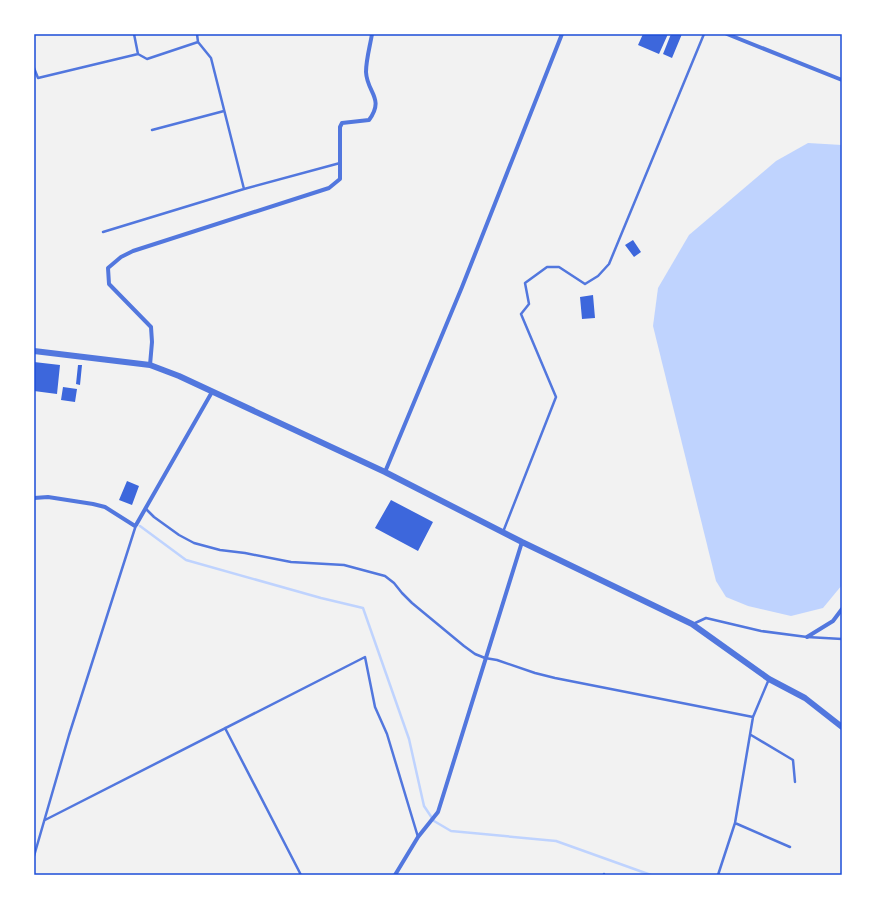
<svg xmlns="http://www.w3.org/2000/svg" width="876" height="909" font-family="'DejaVu Sans',sans-serif">
	<rect width="100%" height="100%" fill="#f2f2f2"/>
	<path fill="#bfd3fe" d="M808,143L842,145V585L823,608L791,616L748,606L726,597L716,581L653,326L658,288L689,235L776,161Z"/>
	<g fill="none" stroke-linecap="round" stroke-linejoin="round">
		<path stroke="#bfd3fe" stroke-width="2.5" d="M140,526L186,560L321,598L363,608L409,739L424,806L434,821L451,831L556,841L651,875"/>
	</g>
	<path fill="#3d67dc" d="M643,34H668L659,54L638,45Z
		M671,34H682L672,58L663,54Z
		M633,240L641,252L634,257L625,245Z
		M593,295L595,318L582,319L580,297Z
		M34,362L60,365L57,394L34,391Z
		M78,365H82L80,385L76,384Z
		M63,387L77,389L75,402L61,400Z
		M127,481L139,486L132,505L119,500Z
		M391,500L433,522L418,551L375,528Z"/>
	<g fill="none" stroke-linecap="round" stroke-linejoin="round">
		<path stroke="#5277de" stroke-width="2.5" d="M198,42L211,58L244,189
			M138,54L147,59L198,42L197,34
			M34,68L38,78L138,54L134,34
			M152,130L224,111
			M103,232L244,189L340,163
			M146,509L154,517L179,535L194,543L220,550L245,553L291,562L344,565L385,576L394,583L402,593L412,603L464,646L475,654L485,658L497,660L535,673L555,678L753,717
			M503,532L556,397L521,314L529,304L525,283L547,267H559L585,284L598,276L609,264L704,34
			M693,624L706,618L761,631L807,637L842,639
			M225,728L301,875
			M751,735L793,760L795,782
			M45,820L365,657L375,707L387,734L418,837
			M735,823L790,847
			M34,856L69,735L136,525
			M604,875V874
			M718,875L735,823L753,717L769,679"/>
		<path stroke="#5277de" stroke-width="4" d="M727,34L842,80
			M150,365L152,342L151,327L109,284L108,268L121,257L133,251L329,188L340,179V127L342,123L369,120C385,98 367,93 366,72C366,60 370,46 372,34
			M385,472L462,287L562,34
			M34,498L48,497L93,504L105,507L135,526
			M136,525L212,392
			M807,637L833,621L842,609
			M395,875L418,837L438,812L522,542"/>
		<path stroke="#5277de" stroke-width="6" d="M34,351L150,365L179,376L385,472L522,542L692,624L769,679L805,698L842,727"/>
	</g>
	<rect width="876" height="909" fill="none" stroke="#ffffff" stroke-width="70"/>
	<rect x="35" y="35" width="806" height="839" fill="none" stroke="#1d4ed8" stroke-width="1.5"/>
</svg>
